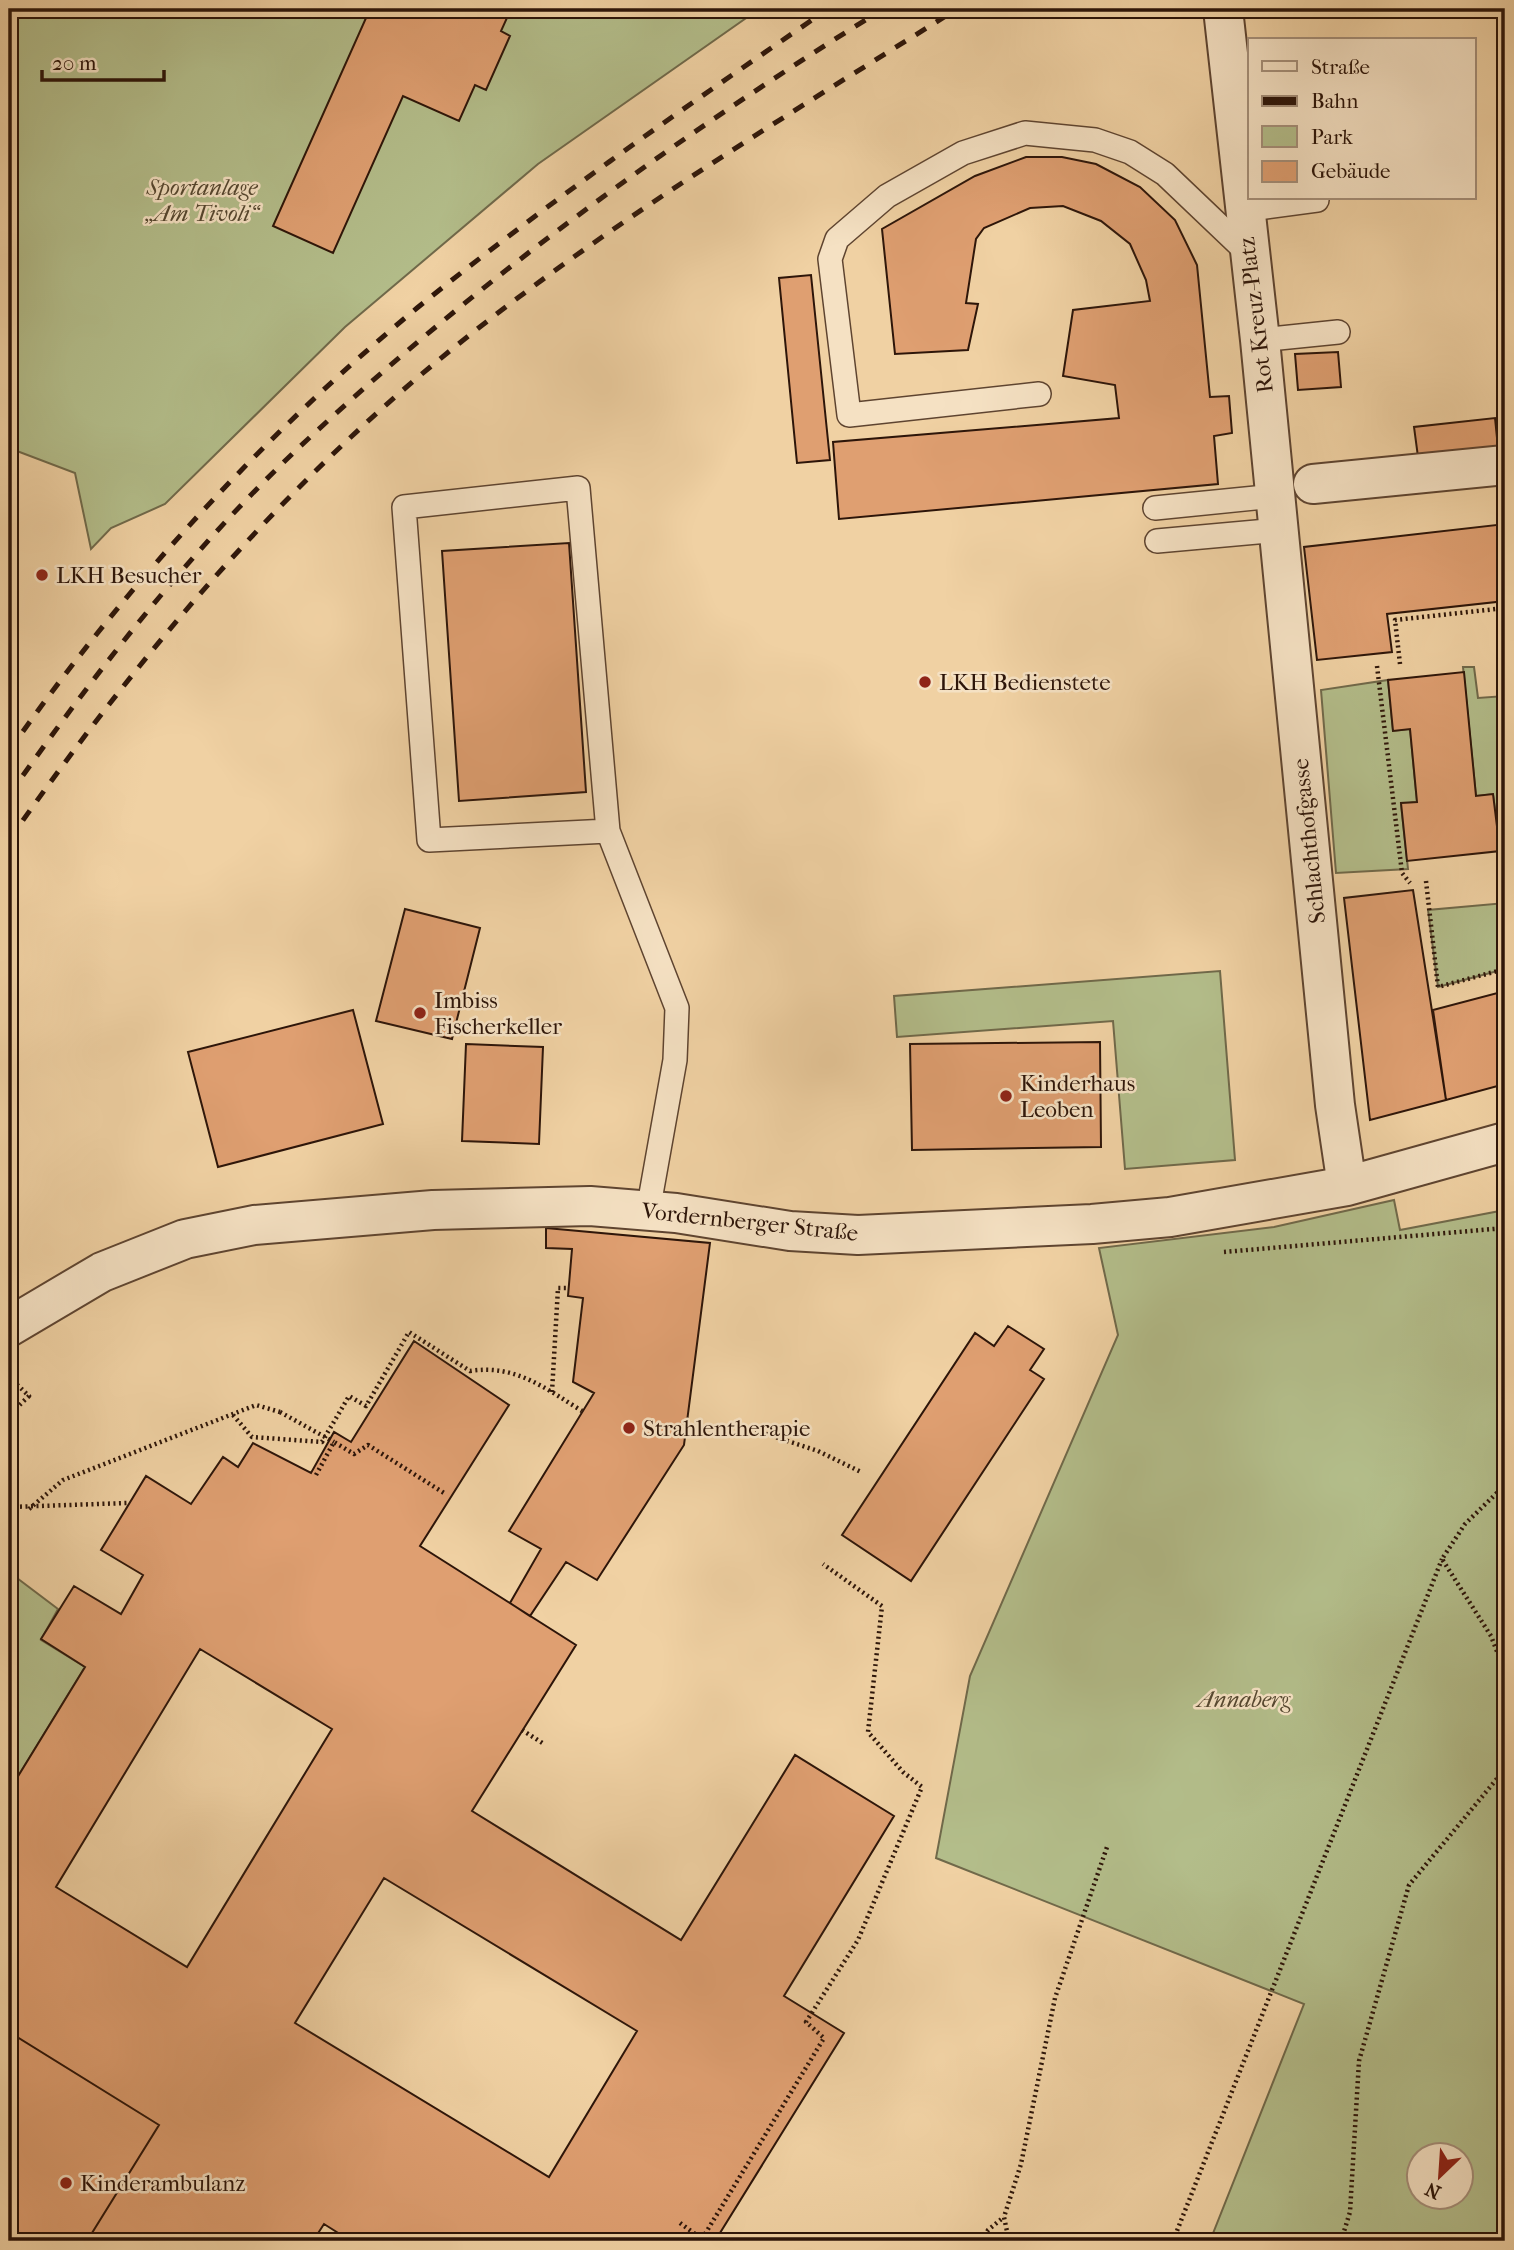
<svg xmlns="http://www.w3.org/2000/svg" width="1514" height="2250" font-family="'IM FELL French Canon',serif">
	<rect width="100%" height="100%" fill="#f0d1a3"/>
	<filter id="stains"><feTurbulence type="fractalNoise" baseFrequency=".00286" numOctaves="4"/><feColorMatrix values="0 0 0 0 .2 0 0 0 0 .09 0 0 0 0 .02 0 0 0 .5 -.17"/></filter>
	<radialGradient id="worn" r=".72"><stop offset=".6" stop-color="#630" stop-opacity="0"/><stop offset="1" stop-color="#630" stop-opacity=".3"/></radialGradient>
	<path fill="#b3bd8a" stroke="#70694a" stroke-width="2" fill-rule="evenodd" d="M9,9H759L538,164L345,327L165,504L111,528L91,549L75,473L9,448Z
		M1463,667H1474L1478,698L1505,696V851H1500L1493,794L1476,796Z
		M1388,680L1393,731L1410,729L1417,802L1401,804L1408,869L1336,873L1321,690Z
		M1505,903V969L1438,987L1428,910Z
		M1220,971L1235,1160L1125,1169L1113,1021L897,1037L894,996Z
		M1394,1200L1400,1230L1505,1210V2241H1210L1304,2004L936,1858L970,1676L1118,1335L1099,1248L1274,1227ZM1420,2156H1462V2198H1420Z
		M9,1572L58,1609L41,1640L85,1667L9,1791Z"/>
	<path fill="#df9f71" stroke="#2d1509" stroke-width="2" fill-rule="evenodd" d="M370,9H511L501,31L510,36L486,90L475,85L459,121L403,96L333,253L273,226Z
		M1026,157H1062L1096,164L1140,187L1175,220L1197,265L1210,397L1229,396L1232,433L1214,436L1218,484L839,519L833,442L1119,418L1115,385L1063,376L1073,310L1150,301L1146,280L1130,244L1101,221L1063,206L1030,208L984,228L976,239L966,303L978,304L968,350L895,354L882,229L975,176Z
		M811,275L830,460L797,463L779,278Z
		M1338,352L1341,387L1298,390L1295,354Z
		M1495,418L1498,448L1418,457L1414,427Z
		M1505,524V601L1387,614L1392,652L1317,660L1304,547Z
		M569,543L586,792L459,801L442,551Z
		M1464,672L1476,796L1493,794L1500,851L1407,861L1401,803L1417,802L1410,729L1393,731L1388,680Z
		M1413,890L1446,1100L1370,1120L1344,898Z
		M405,909L480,928L452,1039L376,1021Z
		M1505,991V1084L1446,1100L1433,1010Z
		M353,1010L383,1124L218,1167L188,1052Z
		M1100,1042L1101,1147L912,1150L910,1044Z
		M466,1044L543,1047L539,1144L462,1141Z
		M546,1228L710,1243L684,1445L597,1580L566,1562L530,1616L510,1603L541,1549L509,1531L594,1393L573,1382L583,1298L568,1296L572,1249L546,1248Z
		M1008,1326L1044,1349L1030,1370L1044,1379L911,1581L842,1535L975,1333L994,1346Z
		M414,1341L509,1405L420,1546L576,1645L472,1811L681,1940L795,1755L894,1816L784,1996L844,2033L715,2241H351L324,2224L313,2241H87L159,2125L9,2032V1791L85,1667L41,1639L74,1586L121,1614L143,1575L101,1550L146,1476L191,1504L223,1457L238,1467L253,1443L311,1473L334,1432L351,1442ZM200,1649L332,1729L187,1967L56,1887ZM384,1878L637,2031L549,2177L295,2023Z
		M9,2032L159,2125L87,2241H9Z"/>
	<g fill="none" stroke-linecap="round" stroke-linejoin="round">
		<defs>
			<path id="service" d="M1243,210L1317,200
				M1260,340L1338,332
				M1039,394L849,415L830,259L837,239L887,196L963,153L1025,133L1095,140L1130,152L1165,174L1250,255
				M1155,508L1275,496
				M1157,541L1279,530
				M608,831L429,840L404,507L578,488L608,831L677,1008L675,1060L648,1211"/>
			<path id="minor" d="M1223,9L1260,340L1335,1105L1347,1186
				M1313,484L1505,465
				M9,1327L102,1272L185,1239L254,1225L433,1210L590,1206L676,1213L790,1231L858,1235L1092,1224L1170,1217L1347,1186L1505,1142"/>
		</defs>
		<use href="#service" stroke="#5e4430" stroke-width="26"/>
		<use href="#minor" stroke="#5e4430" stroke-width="42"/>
		<path stroke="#2d1509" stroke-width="4.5" stroke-dasharray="2 3.5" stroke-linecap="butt" d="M1400,664L1395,620L1505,608
			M1377,666L1402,873L1410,883
			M1426,881L1438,987L1505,969
			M1224,1252L1505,1228
			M9,1377L29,1396L9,1415
			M552,1392L558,1288H569
			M233,1415L252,1437L322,1442L349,1396L366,1406L409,1332L470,1371C515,1364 545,1388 582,1411
			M745,1427L818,1451L861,1472
			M316,1475L334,1442L354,1454L368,1445L444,1493
			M1505,1485L1465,1524L1442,1559L1491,1636L1505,1672
			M9,1507L128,1503
			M29,1509L63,1480L256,1405L280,1412
			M522,1730L544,1744
			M680,2223L702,2239L824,2038L806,2022L858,1940L922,1787L903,1772L868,1732L882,1606L823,1564
			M982,2241L988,2230L1004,2217
			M1009,2241L1004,2217L1021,2164L1055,1998L1107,1847
			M1173,2241L1442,1559
			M1341,2241L1350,2212L1359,2061L1409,1885L1505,1769"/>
		<use href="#service" stroke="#f5e1c3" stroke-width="23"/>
		<use href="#minor" stroke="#f5e1c3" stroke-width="38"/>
		<path stroke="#2d1509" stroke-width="5" stroke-dasharray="12 12" stroke-linecap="butt" d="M9,751C124,587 262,436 417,308C549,201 688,105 828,9
			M9,795C98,669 194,545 307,440C483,276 680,135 883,9
			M9,840C122,679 246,528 395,397C567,247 764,130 957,9"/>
		<path stroke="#2d1509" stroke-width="4.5" stroke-dasharray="2 3.5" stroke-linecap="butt" d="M280,1412L334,1442"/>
	</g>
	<g fill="#8f2418" stroke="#f5e1c3" stroke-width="2.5">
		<circle cx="42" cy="575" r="7"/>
		<circle cx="925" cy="682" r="7"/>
		<circle cx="420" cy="1013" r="7"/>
		<circle cx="1006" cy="1096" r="7"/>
		<circle cx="629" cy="1428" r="7"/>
		<circle cx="66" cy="2183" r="7"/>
	</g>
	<g text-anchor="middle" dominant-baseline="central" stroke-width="5" stroke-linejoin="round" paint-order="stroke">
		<g font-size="23" font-style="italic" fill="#554730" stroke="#f5e1c3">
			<text x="202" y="187">Sportanlage<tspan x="202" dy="26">„Am Tivoli“</tspan></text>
			<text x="1244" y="1699">Annaberg</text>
		</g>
		<g font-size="23" fill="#2d1509" stroke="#f5e1c3">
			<text transform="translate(1256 315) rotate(-97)">Rot Kreuz-Platz</text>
			<text transform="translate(1309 841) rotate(-96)">Schlachthofgasse</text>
			<text transform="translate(750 1222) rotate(6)">Vordernberger Straße</text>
		</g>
		<g font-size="23" fill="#2d1509" stroke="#f5e1c3" text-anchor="start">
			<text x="56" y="575">LKH Besucher</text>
			<text x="939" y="682">LKH Bedienstete</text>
			<text x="434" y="1000">Imbiss<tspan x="434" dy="26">Fischerkeller</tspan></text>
			<text x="1020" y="1083">Kinderhaus<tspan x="1020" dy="26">Leoben</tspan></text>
			<text x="643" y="1428">Strahlentherapie</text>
			<text x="80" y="2183">Kinderambulanz</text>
		</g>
	</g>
	<rect width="1514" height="2250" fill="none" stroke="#f0d1a3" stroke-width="35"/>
	<rect x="10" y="10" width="1493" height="2229" fill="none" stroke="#2d1509" stroke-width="3.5"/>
	<rect x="18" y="18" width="1479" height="2215" fill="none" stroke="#2d1509" stroke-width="2"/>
	<rect x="1248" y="38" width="228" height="161" fill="#f5e1c3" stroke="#a58f79" stroke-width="2"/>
	<rect x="1262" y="61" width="35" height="10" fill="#f5e1c3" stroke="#a58f79" stroke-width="2"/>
	<text x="1311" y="74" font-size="21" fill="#2d1509">Straße</text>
	<rect x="1262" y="96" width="35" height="10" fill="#2d1509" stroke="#a58f79" stroke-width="2"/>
	<text x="1311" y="108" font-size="21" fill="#2d1509">Bahn</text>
	<rect x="1262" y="126" width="35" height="21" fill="#b3bd8a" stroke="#a58f79" stroke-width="2"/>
	<text x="1311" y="144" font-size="21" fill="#2d1509">Park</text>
	<rect x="1262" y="161" width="35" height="21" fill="#df9f71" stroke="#a58f79" stroke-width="2"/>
	<text x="1311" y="178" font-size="21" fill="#2d1509">Gebäude</text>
	<g transform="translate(1440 2176) rotate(205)"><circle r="33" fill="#f5e1c3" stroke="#a58f79" stroke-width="2"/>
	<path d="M0-5L12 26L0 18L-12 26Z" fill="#8f2418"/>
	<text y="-10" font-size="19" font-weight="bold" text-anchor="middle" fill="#2d1509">N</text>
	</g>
	<path d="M42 70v10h122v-10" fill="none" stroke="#2d1509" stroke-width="3.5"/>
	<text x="52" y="70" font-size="21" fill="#2d1509" stroke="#f5e1c3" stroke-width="5" paint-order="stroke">20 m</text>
	<rect width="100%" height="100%" filter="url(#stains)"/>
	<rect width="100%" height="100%" fill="url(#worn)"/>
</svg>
